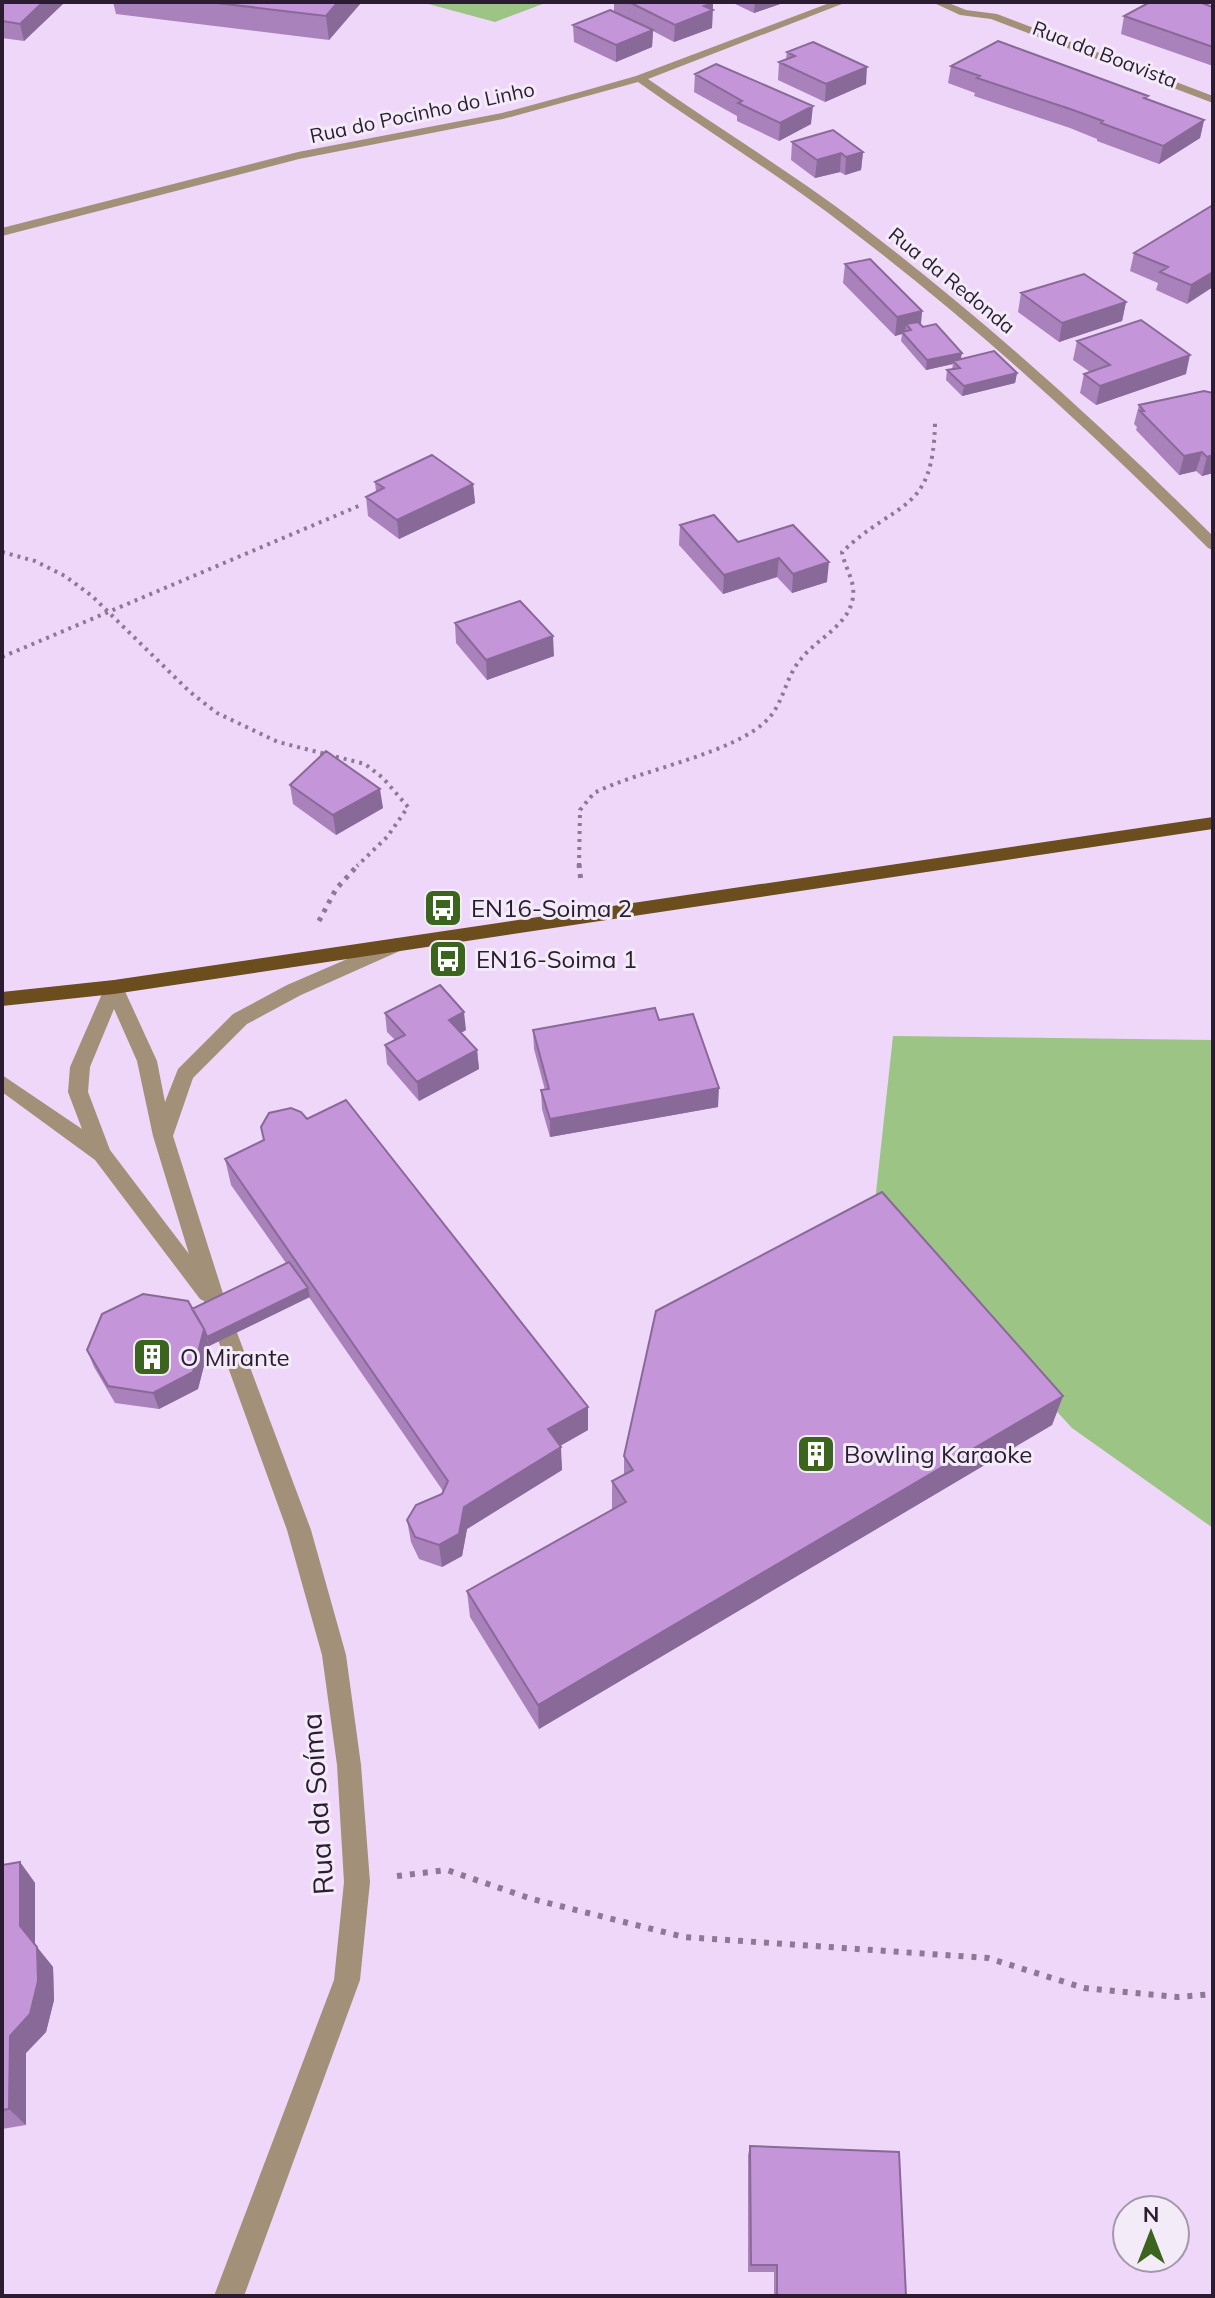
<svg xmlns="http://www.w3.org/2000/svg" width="1215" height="2298" font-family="Mulish,sans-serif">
	<rect width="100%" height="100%" fill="#efd7fa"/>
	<path fill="#9bc485" d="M421,2H548L495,22Z
		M893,1036L1213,1040V1528L1072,1428L874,1211Z"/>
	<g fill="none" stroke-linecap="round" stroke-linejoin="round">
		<path stroke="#8c7995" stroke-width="4" stroke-dasharray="3 5" stroke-linecap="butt" d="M2,552L35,561L65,576L92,596L190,692L217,713L278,742L365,764L383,778L408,807L387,837L357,866
			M2,657L361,505
			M579,866L580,810L594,793C641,769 736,754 769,718C784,701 786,676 801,659C819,636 857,622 853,587C851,575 844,564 842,552C898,499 933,514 935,423"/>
		<path stroke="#8c7995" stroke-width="5" stroke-dasharray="4 6" stroke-linecap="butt" d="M579,864L581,882
			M319,921L336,889L359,864"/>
		<path stroke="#8c7995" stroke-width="6" stroke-dasharray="5 8" stroke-linecap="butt" d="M397,1876L447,1870L532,1899L684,1937L988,1958L1084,1988L1178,1997L1213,1994"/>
		<path fill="#a29078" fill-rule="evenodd" d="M832,2H847L648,79C718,128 791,172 858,223C984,319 1101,425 1213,536V550L1208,548C1095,435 976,325 848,228C781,176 708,132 638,82L503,119L299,159L2,236V228L298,152L502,113L580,92L636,76Z
			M932,2H946L966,10L997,14L1213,96V103L991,19L960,15Z
			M396,938L405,945L402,950L301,995L247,1024L193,1078L173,1136L227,1306L311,1530L346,1655L361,1765L370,1882L360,1980L244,2296H214L334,1980L344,1882L337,1765L322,1655L287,1530L204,1301L200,1299L95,1160L2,1092V1075L82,1129L68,1092L70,1067L105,987L114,980L123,987L157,1061L165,1102L178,1069L233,1014L287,985ZM114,1009L137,1061L153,1136L189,1254L110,1150L88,1092L90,1067Z"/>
		<path fill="#6c4d1e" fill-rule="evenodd" d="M1213,817V829L114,994L2,1006V992L114,980Z"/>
	</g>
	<path fill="#a981bb" d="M2,2H65L24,41L2,38Z
		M113,2H360V4L329,40L116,14Z
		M614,2H713L712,28L674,42L653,31L652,47L616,62L574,42L573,25L614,12Z
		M731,2H786L754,13Z
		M1213,7V66L1121,34L1124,16Z
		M787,52L866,84L825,102L778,80L779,62L786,59Z
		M951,66L1147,99L1204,120L1200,138L1159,164L1097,141V139L1070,128L974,96L975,93L948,83Z
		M695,74L811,124L779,141L737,121V116L694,92Z
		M792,142L863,152L861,170L845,175L840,172L815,178L791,160Z
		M1213,205L1187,304L1156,290L1158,283L1130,271L1134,253Z
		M845,264L922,311L921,325L961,359L1017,373L1015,383L962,396L946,380L947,370L952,369L953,364L926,370L901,341L902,334L895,336L843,283Z
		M1021,293L1126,302L1122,321L1059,342L1018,312Z
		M1077,341L1186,374L1096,405L1080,393L1084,374L1090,372L1073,360Z
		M1204,391L1213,473L1202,476L1196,471L1179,475L1136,430L1137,427L1134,424L1139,405Z
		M375,482L473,484L475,503L399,539L368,516L366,497L376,492Z
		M680,525L738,542L793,525L827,582L792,593L777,577L723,594L679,545Z
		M455,623L554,656L487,680L456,643Z
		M290,785L383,808L336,835L293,804Z
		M385,1013L466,1030L461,1033L477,1050L479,1069L419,1101L387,1064L385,1045L395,1040L387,1032Z
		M659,1020L718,1107L550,1137L542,1109L541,1090H545L534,1049L533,1030Z
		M307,1119L588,1407V1430L560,1446L562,1470L467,1529L462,1556L442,1567L419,1559L411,1542L407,1520L442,1494L443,1491L309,1297L209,1346L198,1389L159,1409L115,1403L94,1367L87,1350L192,1309L286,1263L231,1185L225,1159Z
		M1063,1396L1052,1425L539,1729L470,1617L467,1591L612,1510V1481L624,1475V1456Z
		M20,1862L35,1883V1945L53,1967L54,2000L46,2032L26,2053V2125L2,2129V1865Z
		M750,2146L906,2296H774V2272H748V2155Z"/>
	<path fill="#896998" d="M43,2H65L24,41L20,24Z
		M338,2H360V4L329,40L326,16Z
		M704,2H713L712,28L674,42L675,25Z
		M755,2H786L754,13Z
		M653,30L652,47L616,62V45Z
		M867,67L866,84L825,102L826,84Z
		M813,106L811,124L779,141L780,123Z
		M1204,120L1200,138L1159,164L1163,146Z
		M863,152L861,170L845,175L846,157Z
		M841,153L840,172L815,178L817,160Z
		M1213,272V287L1187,304L1191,285Z
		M1126,302L1122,321L1059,342L1062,323Z
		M922,311L920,330H911L906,324L905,333L902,332V334L895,336L897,317Z
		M962,353L960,363L953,361V364L926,370L927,360Z
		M1190,355L1186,374L1096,405L1100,386Z
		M1017,373L1015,383L962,396L964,386Z
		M1202,452L1196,471L1179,475L1184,456Z
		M1213,455V473L1202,476L1207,457Z
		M473,484L475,503L399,539L397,520Z
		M779,558L777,577L723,594L724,575Z
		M829,562L827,582L792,593L793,574Z
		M553,636L554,656L487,680L486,660Z
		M380,789L383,808L336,835L333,815Z
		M464,1012L466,1030L451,1038L449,1020Z
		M477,1050L479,1069L419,1101L417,1082Z
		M719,1088L718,1107L550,1137V1119Z
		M308,1288L310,1297L209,1346L207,1337Z
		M204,1329L209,1346L198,1389L159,1409L153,1393Z
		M1063,1396L1052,1425L539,1729L538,1705Z
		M588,1407V1430L549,1452L548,1429Z
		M561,1447L562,1470L467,1529L462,1556L442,1567L439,1545L464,1507Z
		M20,1862L35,1883V1946L20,1926Z
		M37,1947L53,1967L54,2000L46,2032L26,2053V2125L9,2109L10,2036Z"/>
	<path fill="#c496d9" stroke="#896998" stroke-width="2" d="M2,2H43L20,24L2,21Z
		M209,2H338L326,16Z
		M629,2H710L712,3L704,6L713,10L675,25Z
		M1150,2H1199L1213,7V47L1124,16Z
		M610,10L653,30L616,45L573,25Z
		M998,41L1148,96L1144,98L1204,120L1163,146L1101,123L1103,121L1073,110L977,78L980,76L951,66Z
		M813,42L867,67L826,84L779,62L795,56L787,52Z
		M716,64L813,106L780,123L738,103L742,101L695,74Z
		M833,130L863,152L846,157L841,153L817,160L792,142Z
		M1213,205V272L1191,285L1160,272L1168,267L1134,253Z
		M870,259L922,311L897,317L845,264Z
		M1084,274L1126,302L1062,323L1021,293Z
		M1141,320L1190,355L1100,386L1084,374L1110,365L1077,341Z
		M918,322L923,327L936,324L962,353L927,360L902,332L911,330L906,324Z
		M994,351L1017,373L964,386L947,370L960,368L953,361Z
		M1204,391L1213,393V455L1207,457L1202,452L1184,456L1140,411H1144L1139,405Z
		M432,455L473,484L397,520L366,497L384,488L375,482Z
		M714,515L738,542L793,525L829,562L793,574L779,558L724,575L680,525Z
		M520,601L553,636L486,660L455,623Z
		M326,751L380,789L333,815L290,785Z
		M440,985L464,1012L449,1020L477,1050L417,1082L385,1045L405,1035L385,1013Z
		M655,1008L659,1020L693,1014L719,1088L550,1119L541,1090L549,1089L533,1030Z
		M346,1100L588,1407L548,1429L561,1447L464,1507L459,1534L439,1545L415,1537L407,1520L416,1505L442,1494L448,1481L225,1159L264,1140L261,1127L269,1113L291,1108L301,1112L307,1119Z
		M882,1192L1063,1396L538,1705L467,1591L626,1502L612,1481L633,1470L624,1456L656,1311Z
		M289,1262L308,1288L207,1337L204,1329L192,1309Z
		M143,1294L188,1301L204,1329L193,1372L153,1393L108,1386L87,1350L102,1314Z
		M20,1862V1926L37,1947L38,1981L30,2014L10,2036L9,2109L2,2110V1865Z
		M750,2146L899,2152L906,2296H777V2265H751Z"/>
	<defs>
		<symbol id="bus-square" viewBox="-11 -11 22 22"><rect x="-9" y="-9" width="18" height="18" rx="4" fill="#3b641f" stroke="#f3ebf7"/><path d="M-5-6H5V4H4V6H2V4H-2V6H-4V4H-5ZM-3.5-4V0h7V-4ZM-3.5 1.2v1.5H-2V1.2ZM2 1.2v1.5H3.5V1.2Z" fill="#fff"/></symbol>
		<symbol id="building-square" viewBox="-11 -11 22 22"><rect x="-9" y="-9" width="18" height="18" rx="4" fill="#3b641f" stroke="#f3ebf7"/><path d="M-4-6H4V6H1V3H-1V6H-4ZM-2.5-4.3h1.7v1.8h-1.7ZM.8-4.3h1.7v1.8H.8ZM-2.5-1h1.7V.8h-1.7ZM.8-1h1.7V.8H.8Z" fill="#fff"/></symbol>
	</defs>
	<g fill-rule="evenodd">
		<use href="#bus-square" x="421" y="886" width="44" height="44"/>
		<use href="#bus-square" x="426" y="937" width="44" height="44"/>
		<use href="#building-square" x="130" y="1335" width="44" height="44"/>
		<use href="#building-square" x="794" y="1432" width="44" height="44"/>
	</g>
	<g text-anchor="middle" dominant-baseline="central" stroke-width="6" stroke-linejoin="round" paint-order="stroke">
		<g font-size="20" fill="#2b1c32" stroke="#f3ebf7">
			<text transform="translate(1105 54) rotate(21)">Rua da Boavista</text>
			<text transform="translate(422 112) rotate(-12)">Rua do Pocinho do Linho</text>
			<text transform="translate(952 280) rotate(39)">Rua da Redonda</text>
		</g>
		<g font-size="24" fill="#2b1c32" stroke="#f3ebf7" text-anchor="start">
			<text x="471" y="908">EN16-Soima 2</text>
			<text x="476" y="959">EN16-Soima 1</text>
			<text x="180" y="1357">O Mirante</text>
			<text x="844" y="1454">Bowling Karaoke</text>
		</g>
		<g font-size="28" fill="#2b1c32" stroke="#f3ebf7">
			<text transform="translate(317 1804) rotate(-94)">Rua da Soíma</text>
		</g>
	</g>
	<rect width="1215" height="2298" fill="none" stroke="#2b1c32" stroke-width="8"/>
	<g transform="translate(1151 2234)"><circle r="38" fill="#f3ebf7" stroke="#a398a8" stroke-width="2"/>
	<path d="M0-6L14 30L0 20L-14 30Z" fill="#3b641f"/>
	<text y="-12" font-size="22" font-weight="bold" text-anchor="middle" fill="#2b1c32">N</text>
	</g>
</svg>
